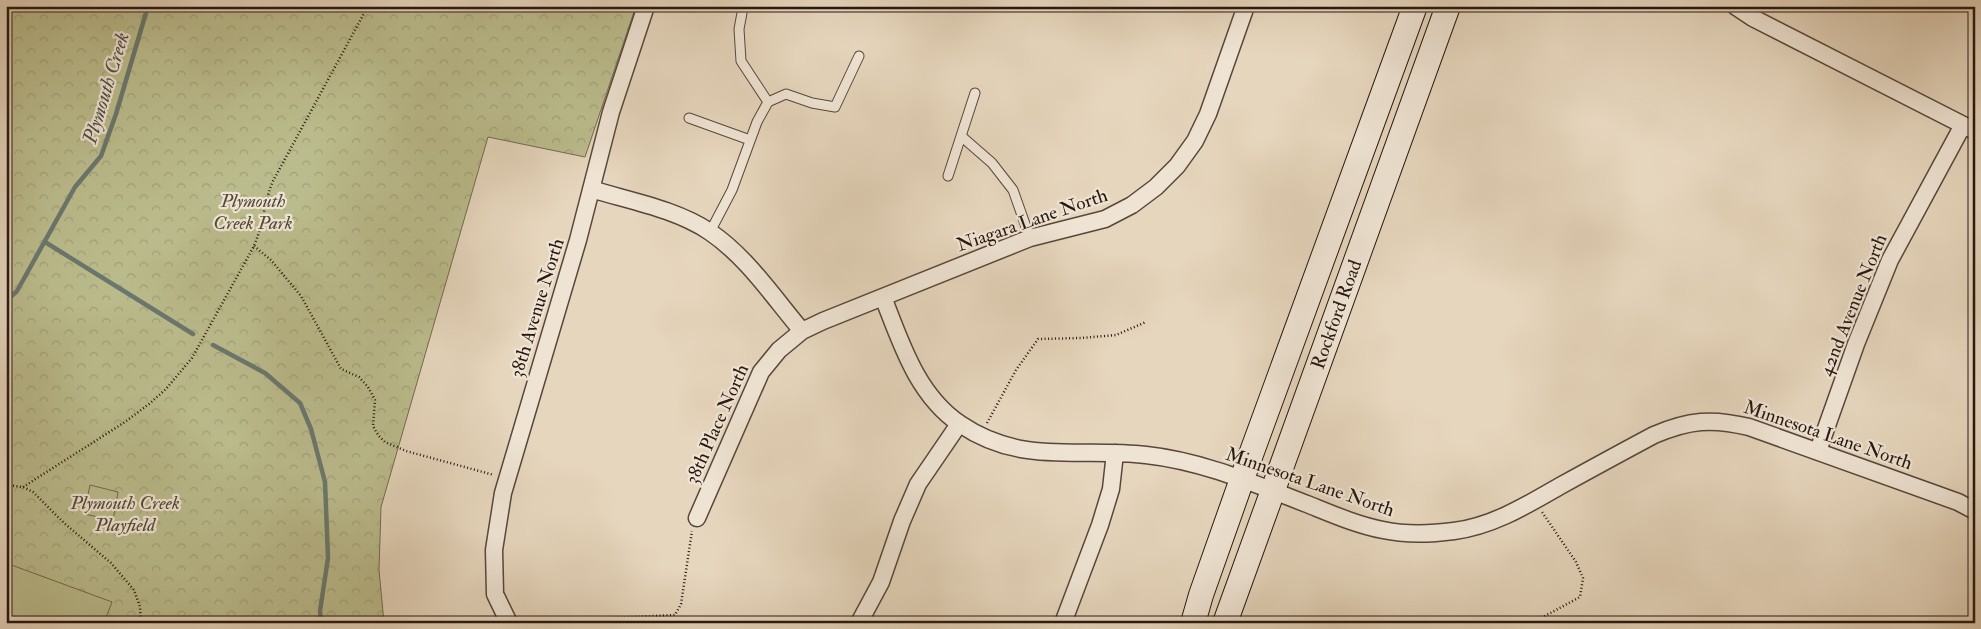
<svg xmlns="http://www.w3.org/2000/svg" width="1981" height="629" font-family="'IM FELL Double Pica',serif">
	<defs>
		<pattern id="park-crowns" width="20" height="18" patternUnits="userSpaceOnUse" patternTransform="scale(1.25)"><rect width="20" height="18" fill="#bbbc8d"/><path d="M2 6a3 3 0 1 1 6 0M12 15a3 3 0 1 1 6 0" fill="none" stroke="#a1a179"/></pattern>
	</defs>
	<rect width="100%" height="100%" fill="#e6d6bd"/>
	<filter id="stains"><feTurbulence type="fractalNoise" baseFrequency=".004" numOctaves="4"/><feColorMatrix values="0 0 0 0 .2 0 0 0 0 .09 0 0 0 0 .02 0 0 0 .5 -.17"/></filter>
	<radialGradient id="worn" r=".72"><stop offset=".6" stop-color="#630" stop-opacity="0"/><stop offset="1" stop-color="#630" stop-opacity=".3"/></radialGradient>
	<path fill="url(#park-crowns)" stroke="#716a4e" d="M6,6H636L585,157L488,137L381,507L379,570L384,623H6Z"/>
	<path fill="#bbbc8d" stroke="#716a4e" d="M90,485L118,492L113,520L84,514Z
		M6,563L112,602L104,623H6Z"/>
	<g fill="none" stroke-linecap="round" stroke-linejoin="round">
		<path stroke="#6a786e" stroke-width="4.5" d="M45,242L193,334
			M6,301L17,291L75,187L101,156L116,114L148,6
			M213,345L265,373L300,403L311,429L325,482L328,558L320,611L321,623"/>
		<defs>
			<path id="service" d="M742,13L739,29L741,61L768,102
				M689,118L750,140
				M961,136L992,163L1013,190L1030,238
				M948,176L975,93
				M710,232L732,190L757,122L768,102L786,94L812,103L835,107L859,56"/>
			<path id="minor" d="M1735,6L1753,18L1975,131
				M591,189C630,201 676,209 710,232C747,257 774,298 802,331
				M883,297C901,343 917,395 960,424C1022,466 1078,447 1146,455C1202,461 1255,484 1307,504C1332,514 1357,525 1383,530C1406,535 1431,534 1454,531C1493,526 1527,505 1560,486C1591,469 1622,452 1654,435C1689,420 1712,418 1749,427L1958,502L1975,511
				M1818,451L1856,344L1890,260L1963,125
				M697,518L761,372L779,350L802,331L823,321L1030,238L1105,219L1132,205L1156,187L1177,166L1195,141L1208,114L1246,6
				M509,623L495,594L494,550L503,493L578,240L611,112L646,6
				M859,623L881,582L902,521L918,484L959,424
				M1063,623L1100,525L1111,489L1115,453"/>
			<g id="secondary">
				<path d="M1193,623L1201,595L1242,479L1415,6"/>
				<path id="s1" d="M1225,623L1448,6"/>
			</g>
		</defs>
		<use href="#service" stroke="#57473b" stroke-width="11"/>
		<use href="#minor" stroke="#57473b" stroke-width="19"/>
		<use href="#secondary" stroke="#271710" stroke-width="26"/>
		<path stroke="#271710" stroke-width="2.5" stroke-dasharray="1 2.5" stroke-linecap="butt" d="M254,246L271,260L301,296L341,369L359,377L368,387L375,400L373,426L378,435L385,442L406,451L494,475
			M987,423L1016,370L1038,339L1081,338L1116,335L1146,322
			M6,485L23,487L33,492L64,523L111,563L134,590L140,607L141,623
			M23,487L125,422L149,404L166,389L192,358L254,246C263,225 264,202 273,181L368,6
			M583,623L610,618L675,615L681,604L692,531
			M624,623L625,617
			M1532,623L1580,597L1583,578L1576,562L1542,512"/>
		<use href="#service" stroke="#efe4d4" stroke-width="9"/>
		<use href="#minor" stroke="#efe4d4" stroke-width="16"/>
		<use href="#secondary" stroke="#efe4d4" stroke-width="24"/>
	</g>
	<g text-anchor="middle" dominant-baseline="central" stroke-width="4.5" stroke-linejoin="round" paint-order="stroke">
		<g font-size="19" font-style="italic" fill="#534936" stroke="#efe4d4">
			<text x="253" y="201">Plymouth<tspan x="253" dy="22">Creek Park</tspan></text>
			<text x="125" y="503">Plymouth Creek<tspan x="125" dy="22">Playfield</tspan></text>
		</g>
		<g font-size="19" fill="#271710" stroke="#efe4d4">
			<text transform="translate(1032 220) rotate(-19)">Niagara Lane North</text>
			<text transform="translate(1853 305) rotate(-68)">42nd Avenue North</text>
			<text transform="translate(537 308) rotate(-73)">38th Avenue North</text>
			<text stroke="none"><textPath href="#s1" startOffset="328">Rockford Road</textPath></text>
			<text transform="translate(717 424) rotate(-66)">38th Place North</text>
			<text transform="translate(1828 435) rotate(19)">Minnesota Lane North</text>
			<text transform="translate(1310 482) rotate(19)">Minnesota Lane North</text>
		</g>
		<g font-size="20" font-style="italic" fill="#4e5047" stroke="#efe4d4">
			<text transform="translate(106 88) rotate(-73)">Plymouth Creek</text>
		</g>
	</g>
	<rect width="1981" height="629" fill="none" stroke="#e6d6bd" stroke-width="25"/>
	<rect x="8" y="8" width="1966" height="614" fill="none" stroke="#271710" stroke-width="2.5"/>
	<rect x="12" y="12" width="1956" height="604" fill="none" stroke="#271710"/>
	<rect width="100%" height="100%" filter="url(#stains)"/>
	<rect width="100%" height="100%" fill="url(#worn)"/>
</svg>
